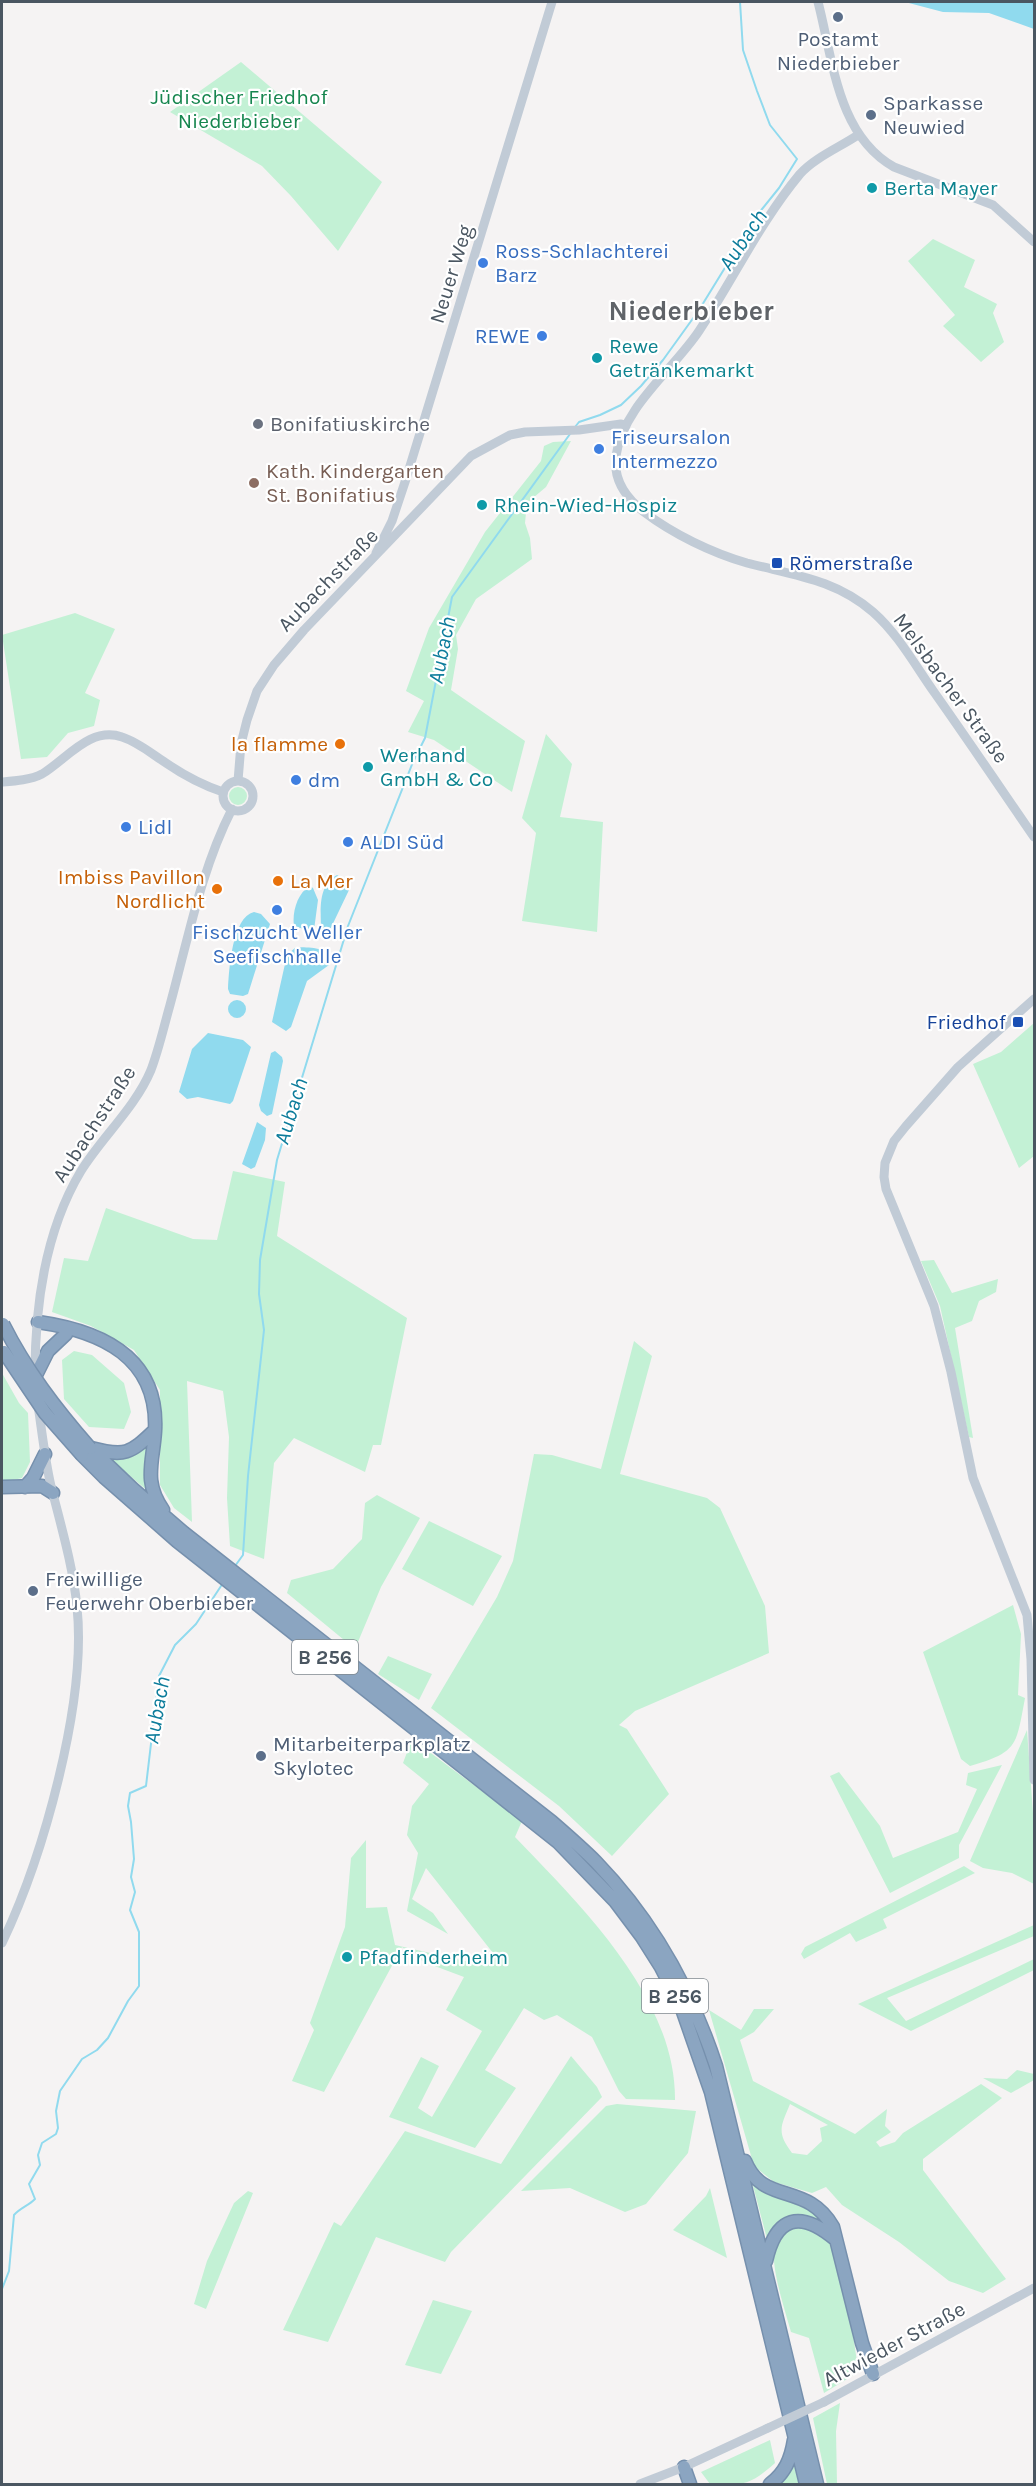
<svg xmlns="http://www.w3.org/2000/svg" width="1036" height="2486" font-family="Karla,sans-serif">
	<rect width="100%" height="100%" fill="#f5f3f3"/>
	<path fill="#c3f1d5" fill-rule="evenodd" d="M241,62L382,182L338,251L291,196L262,166L170,112Z
		M933,239L975,260L964,287L997,304L993,313L1004,342L981,362L943,326L955,315L908,261Z
		M571,441L546,487L527,503L525,523L530,538L532,559L476,599L456,635L458,649L451,690L525,741L512,792L434,740L408,732L424,701L406,691L429,628L485,532L541,461L544,446L553,442Z
		M75,613L115,629L85,693L100,700L94,726L68,733L47,757L21,759L2,635Z
		M546,734L572,764L560,817L603,822L597,932L522,921L536,833L522,818Z
		M229 796a9 9 0 1 1 18 0a9 9 0 1 1-18 0Z
		M1034,1023V1156L1019,1168L973,1064L1001,1052Z
		M233,1171L285,1182L277,1236L407,1318L381,1445H373L365,1472L294,1438L274,1463L264,1559L230,1546L227,1498L229,1437L223,1391L187,1381L192,1522L174,1508L160,1485V1390L134,1350L91,1326L52,1312L64,1258L88,1261L106,1208L193,1239L217,1240Z
		M934,1260L952,1293L998,1279L996,1292L979,1301L972,1321L955,1328L973,1438L969,1437L940,1306L921,1261Z
		M634,1341L652,1356L620,1474L707,1498L720,1508L765,1606L769,1653L635,1711L619,1725L627,1729L669,1794L612,1856L559,1806L431,1708L497,1597L513,1561L534,1454L552,1455L601,1469Z
		M74,1351L92,1355L124,1383L131,1412L124,1429L89,1427L64,1399L62,1360Z
		M2,1373L19,1403L28,1413L30,1462L22,1478L4,1482L2,1481Z
		M151,1438L149,1492L109,1458C132,1459 136,1455 151,1438Z
		M377,1495L420,1518L381,1587L355,1649L287,1593L291,1580L333,1569L362,1539L365,1503Z
		M429,1521L502,1556L473,1606L402,1569Z
		M1013,1605L1021,1634L1018,1695L1025,1698C1016,1746 1018,1752 970,1766L961,1759L923,1652Z
		M388,1656L432,1674L419,1700L378,1674Z
		M1027,1730L1034,1827V1884L1012,1873L983,1868L970,1861Z
		M412,1739L522,1821L515,1837C581,1906 676,1998 675,2100L626,2099L619,2091L592,2037L557,2015L544,2020L524,2008L485,2070L516,2088L475,2148L389,2117L421,2057L439,2066L418,2108L432,2117L482,2031L446,2010L464,1977L424,1962L402,1947L324,2092L292,2081L314,2030L310,2023L345,1927L351,1858L366,1840V1908L387,1907L395,1945L483,1965L493,1953L426,1868L412,1899L433,1913L448,1934L407,1911L418,1853L407,1835L412,1806L429,1784L403,1763Z
		M1002,1765L959,1845V1858L890,1893L830,1776L839,1772L880,1826L893,1858L958,1832L977,1789L966,1785L968,1773Z
		M964,1866L975,1873L883,1919L887,1928L856,1942L850,1933L804,1959L801,1954L805,1947Z
		M1034,1925V1936L887,1998L906,2021L1034,1959V1970L911,2031L858,2004Z
		M754,2009H774L754,2032L740,2040L753,2081L855,2134L887,2109L885,2126L891,2132L876,2142L880,2147L895,2142L903,2133L981,2084L1002,2098L923,2159V2170L1006,2279L983,2293L949,2281L899,2242L842,2205L826,2187L812,2193L774,2182L754,2166L709,2010L741,2030ZM790,2104L828,2125L820,2128L822,2141L807,2155L792,2153C776,2132 781,2126 790,2104Z
		M571,2056L597,2087L602,2097L451,2252L445,2262L376,2237L328,2342L283,2330L334,2222L341,2226L405,2131L501,2164Z
		M1017,2070L1034,2074V2080L1011,2093L983,2078L1007,2079Z
		M617,2104L696,2111L688,2153L646,2204L625,2212L570,2188L521,2191L606,2106Z
		M752,2182L762,2190L816,2210L831,2232C809,2211 786,2214 767,2239Z
		M710,2188L727,2258L673,2230L706,2196Z
		M248,2191L253,2193L206,2309L194,2304L207,2261L234,2203Z
		M805,2224C815,2229 824,2234 830,2244C845,2270 853,2336 858,2367L852,2376L824,2393L809,2338L791,2332C786,2313 766,2256 777,2240C784,2230 794,2226 805,2224Z
		M433,2300L472,2311L441,2374L405,2365Z
		M840,2403L836,2431L837,2484H827L813,2418Z
		M770,2440L775,2463C749,2486 744,2485 710,2484L701,2472Z
		M793,2461L799,2484H778L789,2472Z"/>
	<path fill="#90daee" d="M905,2H1034V29L989,13L943,12Z
		M337,875L350,883L349,890L327,936L321,930C321,911 317,886 337,875Z
		M310,886L313,888L318,900L314,930L310,931L294,926C292,913 297,893 310,886Z
		M254,912L261,914L270,924L248,994L243,996L230,994L228,989C229,970 232,917 254,912Z
		M296,947C310,948 324,946 331,959L329,965L307,981L291,1027L286,1031L272,1022L287,955Z
		M228 1009a9 9 0 1 1 18 0a9 9 0 1 1-18 0Z
		M208,1033L243,1040L251,1047L233,1101L230,1104L198,1097L187,1099L179,1092L192,1049Z
		M275,1051L282,1057L283,1061L272,1114L267,1116L261,1111L259,1105L271,1053Z
		M257,1122L266,1128L265,1140L255,1167L251,1169L242,1164Z"/>
	<g fill="none" stroke-linecap="round" stroke-linejoin="round">
		<path stroke="#90daee" stroke-width="2" d="M575,427L579,422L600,415L621,405L641,386L663,360L699,310L758,214L779,188L797,159L770,125L757,91L743,50L740,2
			M235,1566L243,1555L248,1476L264,1330L259,1294L260,1260L277,1160L348,926L413,762L425,738L452,597L570,434
			M2,2289L9,2271L14,2215C20,2208 28,2206 35,2199L29,2184L40,2165L38,2155L42,2143L56,2134L58,2128L56,2111L60,2091L82,2059L97,2050L108,2038L128,2001L139,1986V1932L130,1910L135,1892L131,1877L134,1859L131,1822L128,1806L130,1793L146,1786L159,1676L175,1645L196,1624L223,1583"/>
		<defs>
			<path id="highway" d="M38,1322C101,1331 159,1357 155,1431C153,1463 143,1481 163,1510
				M35,1377L48,1351L66,1334
				M90,1448L133,1489L184,1533L552,1822C567,1835 582,1848 596,1862C652,1920 691,1990 716,2066L817,2484
				M91,1448C125,1457 130,1454 155,1430
				M82,1455L104,1477L177,1541L558,1842L615,1901L642,1937L661,1967L681,2006L711,2092L806,2484
				M2,1487L42,1486L53,1493
				M25,1487L33,1478L45,1454
				M745,2161C763,2206 807,2181 833,2227L862,2343L873,2374
				M766,2261C776,2216 800,2210 835,2239
				M684,2467L690,2484
				M770,2484C785,2473 791,2459 794,2440"/>
		</defs>
		<use href="#highway" stroke="#7690ad" stroke-width="15"/>
		<path stroke="#c1cbd6" stroke-width="9" d="M818,2C833,59 837,135 894,167L993,205L1034,242
			M858,135C840,147 814,158 800,174C760,222 733,280 699,331C673,370 622,408 616,456C613,479 626,498 644,512C673,534 712,553 747,563C793,575 835,579 873,612C898,634 915,665 934,692C968,740 1001,789 1034,837
			M376,553L392,521L406,479L552,2
			M238,781L241,744L247,720L257,691L274,665L304,630L471,456L510,435L525,432L579,430L621,424L626,426
			M223 796a15 15 0 1 1 30 0a15 15 0 1 1-30 0Z
			M2,782C15,781 30,780 42,774C67,759 90,726 122,737C138,742 152,754 166,763C185,776 202,785 223,792
			M1034,999L958,1067L906,1126L894,1141L885,1163L884,1177L886,1189L934,1306L951,1372L973,1478L1027,1615L1031,1659L1034,1780
			M35,1374C35,1305 45,1231 81,1171C102,1137 135,1108 151,1070C159,1049 164,1026 170,1005C188,939 201,870 232,809
			M2,1943C43,1857 87,1702 77,1607C73,1566 61,1526 51,1486C45,1460 42,1432 38,1405
			M824,2402L1034,2288
			M640,2484L684,2467L768,2428"/>
		<use href="#highway" stroke="#8ba5c1" stroke-width="12"/>
		<defs>
			<path id="highway-bridge" d="M3,1324C26,1370 56,1409 90,1448
				M4,1352L45,1413L82,1455"/>
		</defs>
		<use href="#highway-bridge" stroke="#7690ad" stroke-width="15" stroke-linecap="butt"/>
		<path stroke="#c1cbd6" stroke-width="9" d="M768,2428L824,2402"/>
		<use href="#highway-bridge" stroke="#8ba5c1" stroke-width="12"/>
	</g>
	<g fill="#5c6f8a" stroke="#fff" stroke-width="2">
		<circle cx="838" cy="17" r="6"/>
		<circle cx="871" cy="115" r="6"/>
		<circle cx="33" cy="1591" r="6"/>
		<circle cx="261" cy="1756" r="6"/>
	</g>
	<g fill="#0f9aa8" stroke="#fff" stroke-width="2">
		<circle cx="872" cy="188" r="6"/>
		<circle cx="597" cy="358" r="6"/>
		<circle cx="482" cy="505" r="6"/>
		<circle cx="368" cy="767" r="6"/>
		<circle cx="347" cy="1957" r="6"/>
	</g>
	<g fill="#3f7fe0" stroke="#fff" stroke-width="2">
		<circle cx="483" cy="263" r="6"/>
		<circle cx="542" cy="336" r="6"/>
		<circle cx="599" cy="449" r="6"/>
		<circle cx="296" cy="780" r="6"/>
		<circle cx="126" cy="827" r="6"/>
		<circle cx="348" cy="842" r="6"/>
		<circle cx="277" cy="910" r="6"/>
	</g>
	<circle fill="#6b7280" stroke="#fff" stroke-width="2" cx="258" cy="424" r="6"/>
	<circle fill="#8d6e63" stroke="#fff" stroke-width="2" cx="254" cy="483" r="6"/>
	<g fill="#1a4fb4" stroke="#fff" stroke-width="2">
		<rect x="771" y="557" width="12" height="12" rx="3"/>
		<rect x="1012" y="1016" width="12" height="12" rx="3"/>
	</g>
	<g fill="#e8710a" stroke="#fff" stroke-width="2">
		<circle cx="340" cy="744" r="6"/>
		<circle cx="278" cy="881" r="6"/>
		<circle cx="217" cy="889" r="6"/>
	</g>
	<g text-anchor="middle" dominant-baseline="central" stroke-width="4.5" stroke-linejoin="round" paint-order="stroke">
		<g fill="#fff" stroke="#808990" stroke-width="1.5">
			<rect x="292" y="1640" width="66" height="34" rx="4.5"/>
			<rect x="642" y="1979" width="66" height="34" rx="4.5"/>
		</g>
		<g font-size="20" font-weight="bold" fill="#4a5661">
			<text x="325" y="1657">B 256</text>
			<text x="675" y="1996">B 256</text>
		</g>
		<g font-size="21" fill="#4e5e75" stroke="#fff" text-anchor="start">
			<text x="838" y="39" text-anchor="middle">Postamt<tspan x="838" dy="24">Niederbieber</tspan></text>
			<text x="883" y="103">Sparkasse<tspan x="883" dy="24">Neuwied</tspan></text>
			<text x="45" y="1579">Freiwillige<tspan x="45" dy="24">Feuerwehr Oberbieber</tspan></text>
			<text x="273" y="1744">Mitarbeiterparkplatz<tspan x="273" dy="24">Skylotec</tspan></text>
		</g>
		<g font-size="21" fill="#17864f" stroke="#fff">
			<text x="239" y="97">Jüdischer Friedhof<tspan x="239" dy="24">Niederbieber</tspan></text>
		</g>
		<g font-size="21" fill="#0d838f" stroke="#fff" text-anchor="start">
			<text x="884" y="188">Berta Mayer</text>
			<text x="609" y="346">Rewe<tspan x="609" dy="24">Getränkemarkt</tspan></text>
			<text x="494" y="505">Rhein-Wied-Hospiz</text>
			<text x="380" y="755">Werhand<tspan x="380" dy="24">GmbH &amp; Co</tspan></text>
			<text x="359" y="1957">Pfadfinderheim</text>
		</g>
		<g font-size="21" fill="#366cbe" stroke="#fff" text-anchor="start">
			<text x="495" y="251">Ross-Schlachterei<tspan x="495" dy="24">Barz</tspan></text>
			<text x="530" y="336" text-anchor="end">REWE</text>
			<text x="611" y="437">Friseursalon<tspan x="611" dy="24">Intermezzo</tspan></text>
			<text x="308" y="780">dm</text>
			<text x="138" y="827">Lidl</text>
			<text x="360" y="842">ALDI Süd</text>
			<text x="277" y="932" text-anchor="middle">Fischzucht Weller<tspan x="277" dy="24">Seefischhalle</tspan></text>
		</g>
		<g font-size="21" fill="#4a5661" stroke="#fff">
			<text transform="translate(451 274) rotate(-73)">Neuer Weg</text>
			<text transform="translate(328 580) rotate(-46)">Aubachstraße</text>
			<text transform="translate(951 688) rotate(54)">Melsbacher Straße</text>
			<text transform="translate(94 1124) rotate(-57)">Aubachstraße</text>
			<text transform="translate(894 2344) rotate(-28)">Altwieder Straße</text>
		</g>
		<g font-size="21" fill="#5b616d" stroke="#fff" text-anchor="start">
			<text x="270" y="424">Bonifatiuskirche</text>
		</g>
		<g font-size="21" fill="#785e54" stroke="#fff" text-anchor="start">
			<text x="266" y="471">Kath. Kindergarten<tspan x="266" dy="24">St. Bonifatius</tspan></text>
		</g>
		<g font-size="21" fill="#164399" stroke="#fff" text-anchor="start">
			<text x="789" y="563">Römerstraße</text>
			<text x="1006" y="1022" text-anchor="end">Friedhof</text>
		</g>
		<g font-size="21" fill="#c56008" stroke="#fff" text-anchor="end">
			<text x="328" y="744">la flamme</text>
			<text x="205" y="877">Imbiss Pavillon<tspan x="205" dy="24">Nordlicht</tspan></text>
			<text x="290" y="881" text-anchor="start">La Mer</text>
		</g>
		<g font-size="22" font-style="italic" fill="#0c7c9b" stroke="#fff">
			<text transform="translate(743 240) rotate(-56)">Aubach</text>
			<text transform="translate(442 650) rotate(-79)">Aubach</text>
			<text transform="translate(291 1111) rotate(-73)">Aubach</text>
			<text transform="translate(157 1710) rotate(-80)">Aubach</text>
		</g>
		<g font-size="27" font-weight="bold" fill="#5f6368" stroke="#fff">
			<text x="691" y="311">Niederbieber</text>
		</g>
	</g>
	<rect width="1036" height="2486" fill="none" stroke="#4a5661" stroke-width="6"/>
</svg>
